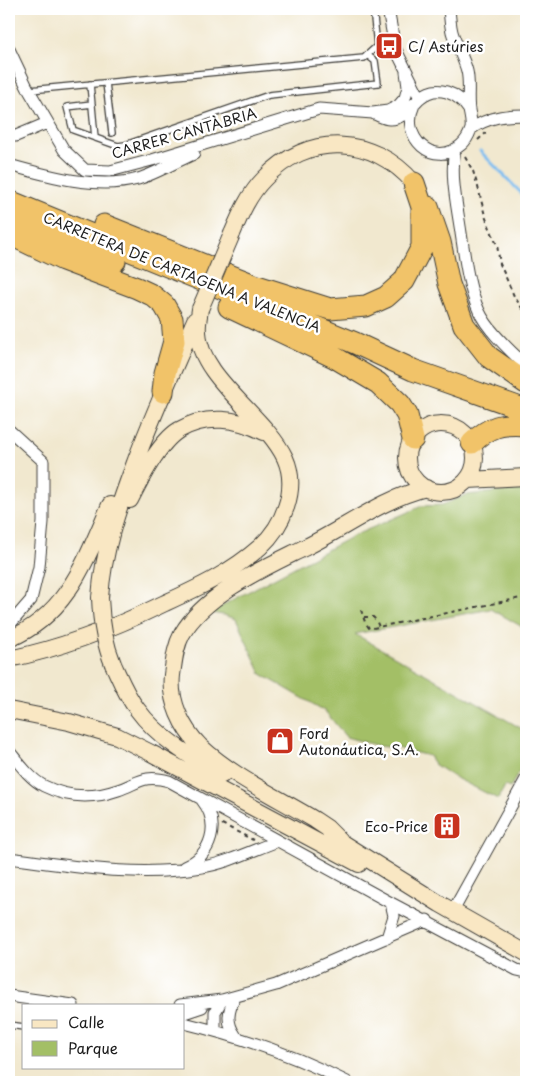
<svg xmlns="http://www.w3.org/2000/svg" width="535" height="1091" font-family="'Playpen Sans',sans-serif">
	<rect width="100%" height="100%" fill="#fff"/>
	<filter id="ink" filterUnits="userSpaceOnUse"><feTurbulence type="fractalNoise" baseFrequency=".02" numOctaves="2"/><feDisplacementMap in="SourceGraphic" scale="10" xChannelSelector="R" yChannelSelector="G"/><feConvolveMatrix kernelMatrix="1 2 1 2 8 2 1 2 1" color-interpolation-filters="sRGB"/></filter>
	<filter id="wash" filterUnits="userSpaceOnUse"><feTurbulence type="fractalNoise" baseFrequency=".0096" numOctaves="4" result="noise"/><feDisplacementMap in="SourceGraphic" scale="20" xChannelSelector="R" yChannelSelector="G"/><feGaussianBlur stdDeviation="1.12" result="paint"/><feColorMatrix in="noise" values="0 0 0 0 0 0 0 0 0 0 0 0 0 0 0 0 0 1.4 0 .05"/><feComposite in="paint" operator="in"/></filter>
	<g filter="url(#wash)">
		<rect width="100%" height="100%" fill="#f1e8cf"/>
		<path fill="#a3bf66" stroke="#606e41" d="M526,489V629L491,609L355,634L526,731V759L510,788L505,786L498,799L452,776L434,764L429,756L397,748L379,746L346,737L325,711L261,674L236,619L224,615L211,613L227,603L353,536L422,506L442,505L466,495Z"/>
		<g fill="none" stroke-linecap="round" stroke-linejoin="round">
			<path stroke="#7bbef1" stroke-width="3" d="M480,151L526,198"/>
		</g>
	</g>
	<g filter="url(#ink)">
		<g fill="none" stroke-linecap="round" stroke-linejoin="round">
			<defs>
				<path id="lane" d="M106,83L112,133
					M90,84L95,138
					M30,90L364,58L377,46L373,9
					M92,104L67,107L73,130L118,146L125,145L269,95L378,83L375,61L367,55
					M9,1025L24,1027"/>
				<path id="street" d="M388,9L395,48L420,98
					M9,49L27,87L64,150L85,170L110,171L152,160L319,109L373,113L388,111L398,106L405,98L408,87L406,72
					M414,105C399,137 434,169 461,145C466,141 469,135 471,129C472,122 470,116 469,110C467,97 470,83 467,71C464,59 457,47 453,35C450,27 450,17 449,9
					M374,114C378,115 384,119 389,119C403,120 411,106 420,98C437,83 458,93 469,110
					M471,129C488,117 505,115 526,115
					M9,136H16L47,123
					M455,149C450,177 457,205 461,233C465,259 468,287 479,311C488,331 511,351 526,366
					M9,165C48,176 97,190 138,179C155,174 177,161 194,154
					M9,430L43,461V522L39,567L31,600L12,622L9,623
					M9,751C18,762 30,779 44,786C68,798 92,799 118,790C139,783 143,774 169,781L391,903L517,970L526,972
					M9,858C73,866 137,878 202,867C228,863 253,850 278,841
					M184,867C212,855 221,824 202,800
					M453,911L526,779
					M387,938L394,916L391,903
					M9,996L73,1005
					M235,997C228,1011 226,1022 235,1035
					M180,1005L222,1000L276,985L427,920
					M184,1013L202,1007
					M184,1023C242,1037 294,1055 347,1082
					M215,1030V1012L222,1000"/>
				<path id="secondary" d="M232,234C240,215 249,194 264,179C307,132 373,135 414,183
					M407 458a34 34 0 1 1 68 0a34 34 0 1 1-68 0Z
					M468,480L526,477
					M130,500C140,480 159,442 179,430C206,414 237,418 264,432
					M100,598C103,552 117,511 133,468C151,418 174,369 195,320
					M9,639C68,615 86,559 110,505
					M9,659C63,648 116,627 165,603C198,588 232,572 260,547C283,526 299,489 285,458C266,417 199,377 198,332C197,325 199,317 200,309
					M113,664C120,679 126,695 137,709C158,738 191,757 222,775
					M9,710L69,722L117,736L151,753L359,864
					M331,836L440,904L526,953
					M339,840L327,828L315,820C277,797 233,777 200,746C182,728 169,701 172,675C174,661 175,647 182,634C205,594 264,568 304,548C345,528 382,499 426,488"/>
				<path id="highway" d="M9,201L355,343L413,370L526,410
					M428,207L440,242L449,284L464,325L489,357L526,383
					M9,217L115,261
					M104,225L254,285L330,309L366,306L386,297L404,281L422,247V207L414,183
					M9,234L63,260L137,288L152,295L164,305L172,319L174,341L165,373L163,392
					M229,307L334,357L378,383L400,404L407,415L413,439
					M472,443C490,426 502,423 526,425"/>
			</defs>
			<use href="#lane" stroke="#3c3b37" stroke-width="8"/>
			<use href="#street" stroke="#3c3b37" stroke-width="13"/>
			<use href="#secondary" stroke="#3c3b37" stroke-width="18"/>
			<use href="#highway" stroke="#3c3b37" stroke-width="23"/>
			<path stroke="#3c3b37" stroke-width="2" stroke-dasharray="4 4" stroke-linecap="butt" d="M478,140L486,133
				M465,157L473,171L478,187L485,216L497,245L500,264L514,296L526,314
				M361,610L365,622L369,628H373L526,597
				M364,617H373L376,620L379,627
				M222,824L253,840"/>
			<use href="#lane" stroke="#fff" stroke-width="5.5"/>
			<use href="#street" stroke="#fff" stroke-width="11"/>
			<use href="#secondary" stroke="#f9e7c3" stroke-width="16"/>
			<use href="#highway" stroke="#f1c369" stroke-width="21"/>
			<defs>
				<path id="secondary-bridge" d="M200,309L232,234
					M100,598C101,621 104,642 113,664"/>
			</defs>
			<use href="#secondary-bridge" stroke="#3c3b37" stroke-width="18" stroke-linecap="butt"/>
			<use href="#secondary-bridge" stroke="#f9e7c3" stroke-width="16"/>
		</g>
	</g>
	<defs>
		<symbol id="bus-square" viewBox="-11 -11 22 22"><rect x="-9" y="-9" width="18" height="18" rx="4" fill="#c8321e" stroke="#fff"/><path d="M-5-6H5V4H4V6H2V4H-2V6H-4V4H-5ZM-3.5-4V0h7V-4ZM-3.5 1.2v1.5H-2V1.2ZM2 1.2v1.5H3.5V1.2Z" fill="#fff"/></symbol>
		<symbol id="shop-square" viewBox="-11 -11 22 22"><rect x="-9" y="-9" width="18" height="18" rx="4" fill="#c8321e" stroke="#fff"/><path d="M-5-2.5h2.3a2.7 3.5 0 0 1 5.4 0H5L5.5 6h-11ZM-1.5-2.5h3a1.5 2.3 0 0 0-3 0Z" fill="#fff"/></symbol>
		<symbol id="building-square" viewBox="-11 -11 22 22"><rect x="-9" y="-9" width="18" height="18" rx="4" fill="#c8321e" stroke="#fff"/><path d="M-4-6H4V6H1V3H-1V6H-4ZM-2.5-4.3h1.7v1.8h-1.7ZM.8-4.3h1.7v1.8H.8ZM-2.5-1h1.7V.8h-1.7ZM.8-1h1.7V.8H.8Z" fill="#fff"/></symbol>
	</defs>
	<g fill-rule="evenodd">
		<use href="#bus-square" x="373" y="30" width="32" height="32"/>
		<use href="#shop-square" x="264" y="725" width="32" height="32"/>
		<use href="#building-square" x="431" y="810" width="32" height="32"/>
	</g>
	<g text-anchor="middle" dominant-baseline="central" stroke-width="5" stroke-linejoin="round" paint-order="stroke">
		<g font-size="14" fill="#1c1c1c" stroke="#fff" text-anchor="start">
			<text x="408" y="46">C/ Astúries</text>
			<text x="299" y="733">Ford<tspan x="299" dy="16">Autonáutica, S.A.</tspan></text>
			<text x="428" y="826" text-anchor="end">Eco-Price</text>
		</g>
		<g font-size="14" fill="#1c1c1c" stroke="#fff">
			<text transform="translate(184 133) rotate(-16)">CARRER CANTÀBRIA</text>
			<text transform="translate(182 272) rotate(22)">CARRETERA DE CARTAGENA A VALENCIA</text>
		</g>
	</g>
	<rect width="535" height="1091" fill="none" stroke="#fff" stroke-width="30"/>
	<rect x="22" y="1004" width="162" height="65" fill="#ffffff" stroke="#a4a4a4"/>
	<rect x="32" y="1020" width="25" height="8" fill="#f9e7c3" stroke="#a4a4a4"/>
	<text x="68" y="1028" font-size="15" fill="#1c1c1c">Calle</text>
	<rect x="32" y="1041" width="25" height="15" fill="#a3bf66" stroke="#a4a4a4"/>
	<text x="68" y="1054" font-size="15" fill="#1c1c1c">Parque</text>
</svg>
